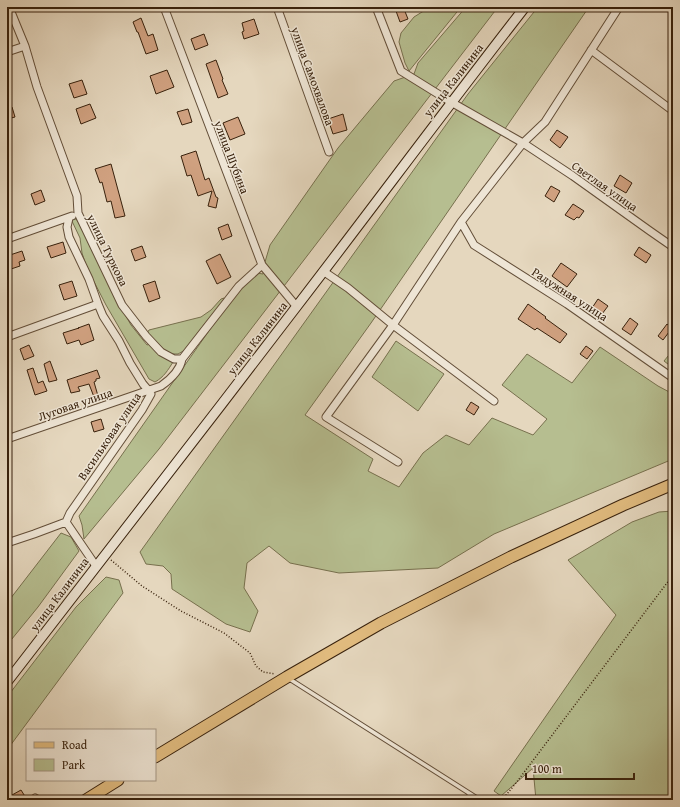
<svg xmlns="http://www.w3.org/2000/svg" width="680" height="807" font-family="'Gentium Book Plus',serif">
	<rect width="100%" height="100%" fill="#e5d7be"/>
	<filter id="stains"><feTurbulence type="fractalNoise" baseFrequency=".005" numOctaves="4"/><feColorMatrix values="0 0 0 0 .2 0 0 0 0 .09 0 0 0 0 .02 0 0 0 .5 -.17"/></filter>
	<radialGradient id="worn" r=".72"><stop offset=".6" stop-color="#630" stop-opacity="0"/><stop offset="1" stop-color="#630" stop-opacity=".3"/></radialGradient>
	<path fill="#b6be90" stroke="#77704e" d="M430,7H461L409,71L405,63L399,42L401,33L414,17Z
		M466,7H498L159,449L84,539L82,525L79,516L239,288L257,273L263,274L265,262L270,245L338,148L394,81L414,74L418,63Z
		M538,7H589L371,323L305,415L373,459L368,471L399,487L423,453L446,435L469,445L492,418L533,435L547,419L502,385L527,354L572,383L600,347L658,386L673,394V459L494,534L438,568L339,573L290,563L269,546L247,563L244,588L258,611L250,632L226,624L172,589L171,574L163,566L146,564L140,552L468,94Z
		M71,219H76L83,228L111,290L131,325L147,345L150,344L173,362C168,370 164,377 155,382L149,379L106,305L87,268L82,253L80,238Z
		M224,298L222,304L206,322L185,350L178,354H169L147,333L149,330L201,317L211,310L221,299Z
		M396,341L444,374L418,411L372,377Z
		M673,350V368L664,361Z
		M673,511V800H536L533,768L501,796L494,791L616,615L568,560L632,522L659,512Z
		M61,533L71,537L79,551L38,607L7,645V603Z
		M106,577L119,580L123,593L7,750V697L76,607Z"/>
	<path fill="#d0a180" stroke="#38210c" d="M404,9L408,19L400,22L396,11Z
		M141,18L148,36L153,34L158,50L146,54L138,32H137L133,22Z
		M254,19L259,34L244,39L242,32L244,31L242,23Z
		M204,34L208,45L195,50L191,39Z
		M216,60L223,79L222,80L228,94L218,98L206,64Z
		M167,70L174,87L156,94L150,76Z
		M82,80L87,94L74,98L69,84Z
		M90,104L96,118L81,124L76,109Z
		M12,107L15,117L7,119V108Z
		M188,109L192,122L182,125L177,112Z
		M343,114L347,130L333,134L328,119Z
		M238,117L245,134L230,140L223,123Z
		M557,130L568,137L560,148L550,140Z
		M196,151L205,180L209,178L216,197L218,198L216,208L208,206L212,191L198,196L191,175L187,176L181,156Z
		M111,164L125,216L115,218L111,201L107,202L102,182L100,183L95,169Z
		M620,175L632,183L626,193L614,186Z
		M551,186L560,191L554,202L545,196Z
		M41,190L45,201L35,205L31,194Z
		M573,204L584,211L579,218L577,217L574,220L565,215Z
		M228,224L232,236L222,240L218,228Z
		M63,242L66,253L51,258L47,247Z
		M142,246L146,257L135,261L131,250Z
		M639,247L651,255L646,263L634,255Z
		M22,251L25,260L19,262L20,266L11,269L7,256Z
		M220,254L231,277L217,284L206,261Z
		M561,263L577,274L567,287L552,276Z
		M72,281L77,296L64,300L59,285Z
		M155,281L160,298L149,302L143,285Z
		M598,299L608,306L602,314L592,308Z
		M528,304L546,317L545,318L567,334L560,343L537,328L535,330L518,319Z
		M630,318L638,324L631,335L622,329Z
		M89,324L94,340L81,345L79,340L67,344L63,333L79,328H78Z
		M667,324L672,328L663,340L658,336Z
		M29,345L34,356L24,360L20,349Z
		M586,346L593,351L587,359L580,354Z
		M50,361L57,380L49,382L44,364Z
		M33,368L38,383L43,381L47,391L35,395L27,370Z
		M97,370L100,378L96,379V381L94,382L98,396L94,397L89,384L78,387L80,391L71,393L67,380Z
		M471,402L479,407L474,415L466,410Z
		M101,419L104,429L94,432L91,422Z
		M21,790L26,798V800H16L12,795Z"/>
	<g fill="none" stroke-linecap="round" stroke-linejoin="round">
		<defs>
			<path id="lane" d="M288,678L480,800
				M29,800L35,796L42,800
				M466,800L470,794"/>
			<path id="street" d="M9,7L25,46L37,87L77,196L78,213L122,305L146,336L161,352L174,359H182L239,286L262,265
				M164,7L262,265L297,307
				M277,7L329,152
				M376,7L401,71L451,102L523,143L573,176L650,231L673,247
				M591,50L673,111
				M7,52L25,46
				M461,222L474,245L567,304L673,378
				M7,239L72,216
				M323,271L348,288L393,325L494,401
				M7,337L98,304
				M7,439L161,386C171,379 180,371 182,359
				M398,462L326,417L393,325L461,222L523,143L545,122L619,7
				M66,522L96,566
				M7,543L34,534L66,522L70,513L142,410L151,394L149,391L143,384L130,363L119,341L103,316L98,304L89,279L69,237L67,227L69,218"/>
			<path id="secondary" d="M7,682C103,557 201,432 297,306C373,207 448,106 525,7"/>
			<path id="primary" d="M155,757L287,677L381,623L511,557L623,505L673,484
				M86,800L118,780"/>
		</defs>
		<use href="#lane" stroke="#634e38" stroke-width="5.5"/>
		<use href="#street" stroke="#634e38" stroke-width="9"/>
		<use href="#secondary" stroke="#38210c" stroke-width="11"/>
		<use href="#primary" stroke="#38210c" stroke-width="13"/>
		<path stroke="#38210c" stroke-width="1.5" stroke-dasharray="1 2" stroke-linecap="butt" d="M111,560L142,586L181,611L224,633L250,653L256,666L263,672L275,674
			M502,800L516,783L673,575"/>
		<use href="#lane" stroke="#eee5d5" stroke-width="3.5"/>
		<use href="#street" stroke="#eee5d5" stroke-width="7"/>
		<use href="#secondary" stroke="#eee5d5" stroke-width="9"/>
		<use href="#primary" stroke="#e2bc7f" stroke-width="11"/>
	</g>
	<g text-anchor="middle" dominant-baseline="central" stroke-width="3" stroke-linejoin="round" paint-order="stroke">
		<g font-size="12" fill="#38210c" stroke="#eee5d5">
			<text transform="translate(313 76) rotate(70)">улица Самохвалова</text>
			<text transform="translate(453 80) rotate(-52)">улица Калинина</text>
			<text transform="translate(232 157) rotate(69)">улица Шубина</text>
			<text transform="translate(605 186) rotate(35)">Светлая улица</text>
			<text transform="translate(108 250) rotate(64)">улица Туркова</text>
			<text transform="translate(570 294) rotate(33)">Радужная улица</text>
			<text transform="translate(257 338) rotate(-52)">улица Калинина</text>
			<text transform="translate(75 404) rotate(-19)">Луговая улица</text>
			<text transform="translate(109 436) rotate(-56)">Васильковая улица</text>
			<text transform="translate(59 594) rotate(-53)">улица Калинина</text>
		</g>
	</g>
	<rect width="680" height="807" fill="none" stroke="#e5d7be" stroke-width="24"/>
	<rect x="8" y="8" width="664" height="791" fill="none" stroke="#38210c" stroke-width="2"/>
	<rect x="12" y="12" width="656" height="783" fill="none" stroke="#38210c"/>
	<rect x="26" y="729" width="130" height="52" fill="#eee5d5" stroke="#a59785"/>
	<rect x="34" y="742" width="20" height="6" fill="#e2bc7f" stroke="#a59785"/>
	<text x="62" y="749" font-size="12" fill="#38210c">Road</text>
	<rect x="34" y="759" width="20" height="12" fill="#b6be90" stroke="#a59785"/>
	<text x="62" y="769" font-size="12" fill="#38210c">Park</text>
	<path d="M526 773v6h108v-6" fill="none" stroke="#38210c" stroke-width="2"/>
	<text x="532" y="773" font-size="12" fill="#38210c" stroke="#eee5d5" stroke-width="3" paint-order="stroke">100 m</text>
	<rect width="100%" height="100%" filter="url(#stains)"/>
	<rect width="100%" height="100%" fill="url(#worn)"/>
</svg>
